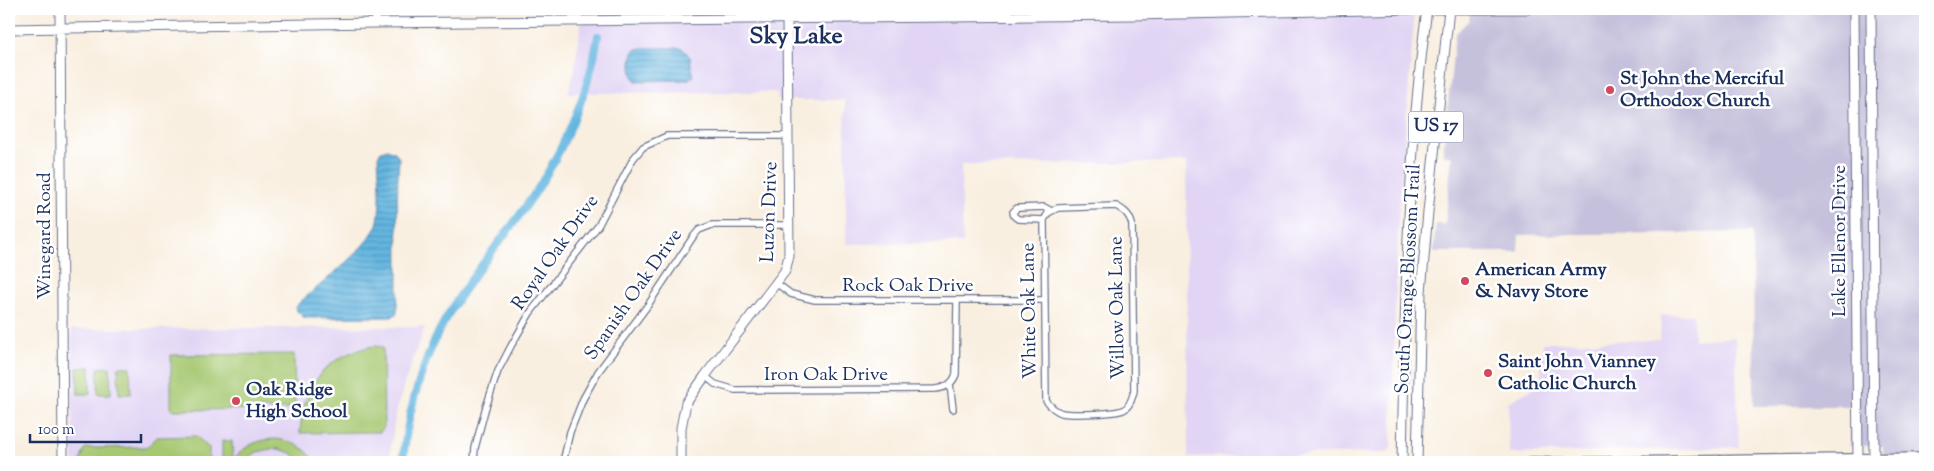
<svg xmlns="http://www.w3.org/2000/svg" width="1934" height="471" font-family="'Sorts Mill Goudy',serif">
	<defs>
		<pattern id="water-rules" width="6" height="5" patternUnits="userSpaceOnUse" patternTransform="scale(1.25)"><rect width="6" height="5" fill="#64b6e0"/><path d="M0 2.5h6" fill="none" stroke="#5294b9"/></pattern>
	</defs>
	<rect width="100%" height="100%" fill="#fff"/>
	<filter id="ink" filterUnits="userSpaceOnUse"><feTurbulence type="fractalNoise" baseFrequency=".02" numOctaves="2"/><feDisplacementMap in="SourceGraphic" scale="10" xChannelSelector="R" yChannelSelector="G"/><feConvolveMatrix kernelMatrix="1 2 1 2 8 2 1 2 1" color-interpolation-filters="sRGB"/></filter>
	<filter id="wash" filterUnits="userSpaceOnUse"><feTurbulence type="fractalNoise" baseFrequency=".0096" numOctaves="4" result="noise"/><feDisplacementMap in="SourceGraphic" scale="20" xChannelSelector="R" yChannelSelector="G"/><feGaussianBlur stdDeviation="1.12" result="paint"/><feColorMatrix in="noise" values="0 0 0 0 0 0 0 0 0 0 0 0 0 0 0 0 0 1.4 0 .05"/><feComposite in="paint" operator="in"/></filter>
	<g filter="url(#wash)">
		<rect width="100%" height="100%" fill="#f9efe0"/>
		<path fill="#e1d4f4" d="M583,9H1415L1398,221L1391,448L1387,453L1188,457L1186,162L961,165L963,243L846,244L845,100H778L777,92L568,93L574,73Z
			M1661,315H1693L1694,340L1735,337L1739,447L1509,454L1508,402L1540,385L1543,343L1660,340Z
			M425,327L404,384L395,417L389,462H73L72,329Z"/>
		<path fill="#c5c0db" d="M1470,9H1925V462H1883V446H1850V406H1754L1753,232L1519,235L1518,252H1433L1436,224L1445,225L1452,157L1443,155L1455,34L1469,20Z"/>
		<path fill="#a6c871" stroke="#607c68" d="M374,346L383,347L384,427L380,432L300,433C303,385 325,355 374,346Z
			M294,354L295,409L171,410V355Z
			M90,367V394H78L77,368Z
			M110,367L111,394H98V368Z
			M118,367H130L131,394H119Z
			M196,436L209,448V462H80L85,448L147,447L157,437Z
			M276,439C293,441 306,448 316,462H303L291,453L279,449H271L257,452L243,462H222V441H232L233,459C245,446 258,439 276,439Z"/>
		<path fill="url(#water-rules)" stroke="#40729f" d="M642,48H682L690,57L693,76L687,80L636,81C630,75 629,57 635,50Z
			M387,149L395,152L399,158C395,210 400,261 397,313L392,317L304,318L295,309L299,303C317,287 374,243 378,221C382,200 379,177 378,156L381,151Z"/>
		<g fill="none" stroke-linecap="round" stroke-linejoin="round">
			<path stroke="#64b6e0" stroke-width="8" d="M403,462C406,419 420,370 439,331C462,287 495,249 524,209C559,161 589,95 598,36"/>
		</g>
	</g>
	<g filter="url(#ink)">
		<g fill="none" stroke-linecap="round" stroke-linejoin="round">
			<defs>
				<path id="street" d="M666,20L667,9
					M1116,206C1125,211 1129,214 1132,224L1134,391C1132,398 1131,404 1125,409C1118,414 1072,415 1062,413C1055,411 1051,407 1046,401L1044,220L1048,213L1058,208Z
					M1044,220L1018,219L1014,216L1013,212L1017,208H1020L1044,207L1051,211
					M776,283L791,294L815,300H1044
					M705,376L715,384L735,390L935,389C945,388 953,384 956,374L957,301
					M950,384L953,409
					M1529,461L1925,456
					M474,462L475,448L485,410L498,371L511,346L530,313L598,226L633,159L643,147L667,136H788
					M563,462L570,432L583,399L598,372L648,305L693,237L699,230L712,225H789"/>
				<path id="secondary" d="M60,9L63,462
					M369,9V11L376,15
					M1854,9L1858,462
					M1871,9L1874,462
					M9,29L375,23L1132,15L1414,9H1527
					M681,462V428L686,403L705,376L776,283L785,271L789,256L787,19"/>
				<path id="primary" d="M1402,462C1405,311 1407,159 1427,9
					M1417,462L1421,292L1428,212L1449,9"/>
			</defs>
			<use href="#street" stroke="#69728c" stroke-width="8"/>
			<use href="#secondary" stroke="#69728c" stroke-width="11"/>
			<use href="#primary" stroke="#69728c" stroke-width="11"/>
			<use href="#street" stroke="#fff" stroke-width="5.5"/>
			<use href="#secondary" stroke="#fff" stroke-width="9"/>
			<use href="#primary" stroke="#fff" stroke-width="9"/>
		</g>
	</g>
	<g fill="#d1495b" stroke="#fff" stroke-width="2">
		<circle cx="1610" cy="90" r="5"/>
		<circle cx="1465" cy="281" r="5"/>
		<circle cx="1488" cy="373" r="5"/>
		<circle cx="236" cy="401" r="5"/>
	</g>
	<g text-anchor="middle" dominant-baseline="central" stroke-width="5" stroke-linejoin="round" paint-order="stroke">
		<rect fill="#fff" stroke="#5f6d8e" stroke-width="1" x="1408.5" y="111.5" width="55" height="31" rx="4"/>
		<g font-size="18" font-weight="bold" fill="#1b2f5e">
			<text x="1436" y="127">US 17</text>
		</g>
		<g font-size="19" font-weight="bold" fill="#1b2f5e" stroke="#fff" text-anchor="start">
			<text x="1620" y="79">St John the Merciful<tspan x="1620" dy="22">Orthodox Church</tspan></text>
			<text x="1475" y="270">American Army<tspan x="1475" dy="22">&amp; Navy Store</tspan></text>
			<text x="1498" y="362">Saint John Vianney<tspan x="1498" dy="22">Catholic Church</tspan></text>
			<text x="246" y="390">Oak Ridge<tspan x="246" dy="22">High School</tspan></text>
		</g>
		<g font-size="19" fill="#1b2f5e" stroke="#fff">
			<text transform="translate(770 212) rotate(-88)">Luzon Drive</text>
			<text transform="translate(45 236) rotate(-90)">Winegard Road</text>
			<text transform="translate(1840 241) rotate(-90)">Lake Ellenor Drive</text>
			<text transform="translate(556 253) rotate(-55)">Royal Oak Drive</text>
			<text transform="translate(1409 279) rotate(-87)">South Orange Blossom Trail</text>
			<text x="908" y="286">Rock Oak Drive</text>
			<text transform="translate(634 295) rotate(-55)">Spanish Oak Drive</text>
			<text transform="translate(1118 308) rotate(-91)">Willow Oak Lane</text>
			<text transform="translate(1030 311) rotate(-91)">White Oak Lane</text>
			<text x="826" y="375">Iron Oak Drive</text>
		</g>
		<g font-size="24" font-weight="bold" fill="#1b2f5e" stroke="#fff">
			<text x="796" y="37">Sky Lake</text>
		</g>
	</g>
	<rect width="1934" height="471" fill="none" stroke="#fff" stroke-width="30"/>
	<path d="M30 434v8h111v-8" fill="none" stroke="#1b2f5e" stroke-width="2.5"/>
	<text x="38" y="434" font-size="15" fill="#1b2f5e" stroke="#ffffff" stroke-width="4" paint-order="stroke">100 m</text>
</svg>
